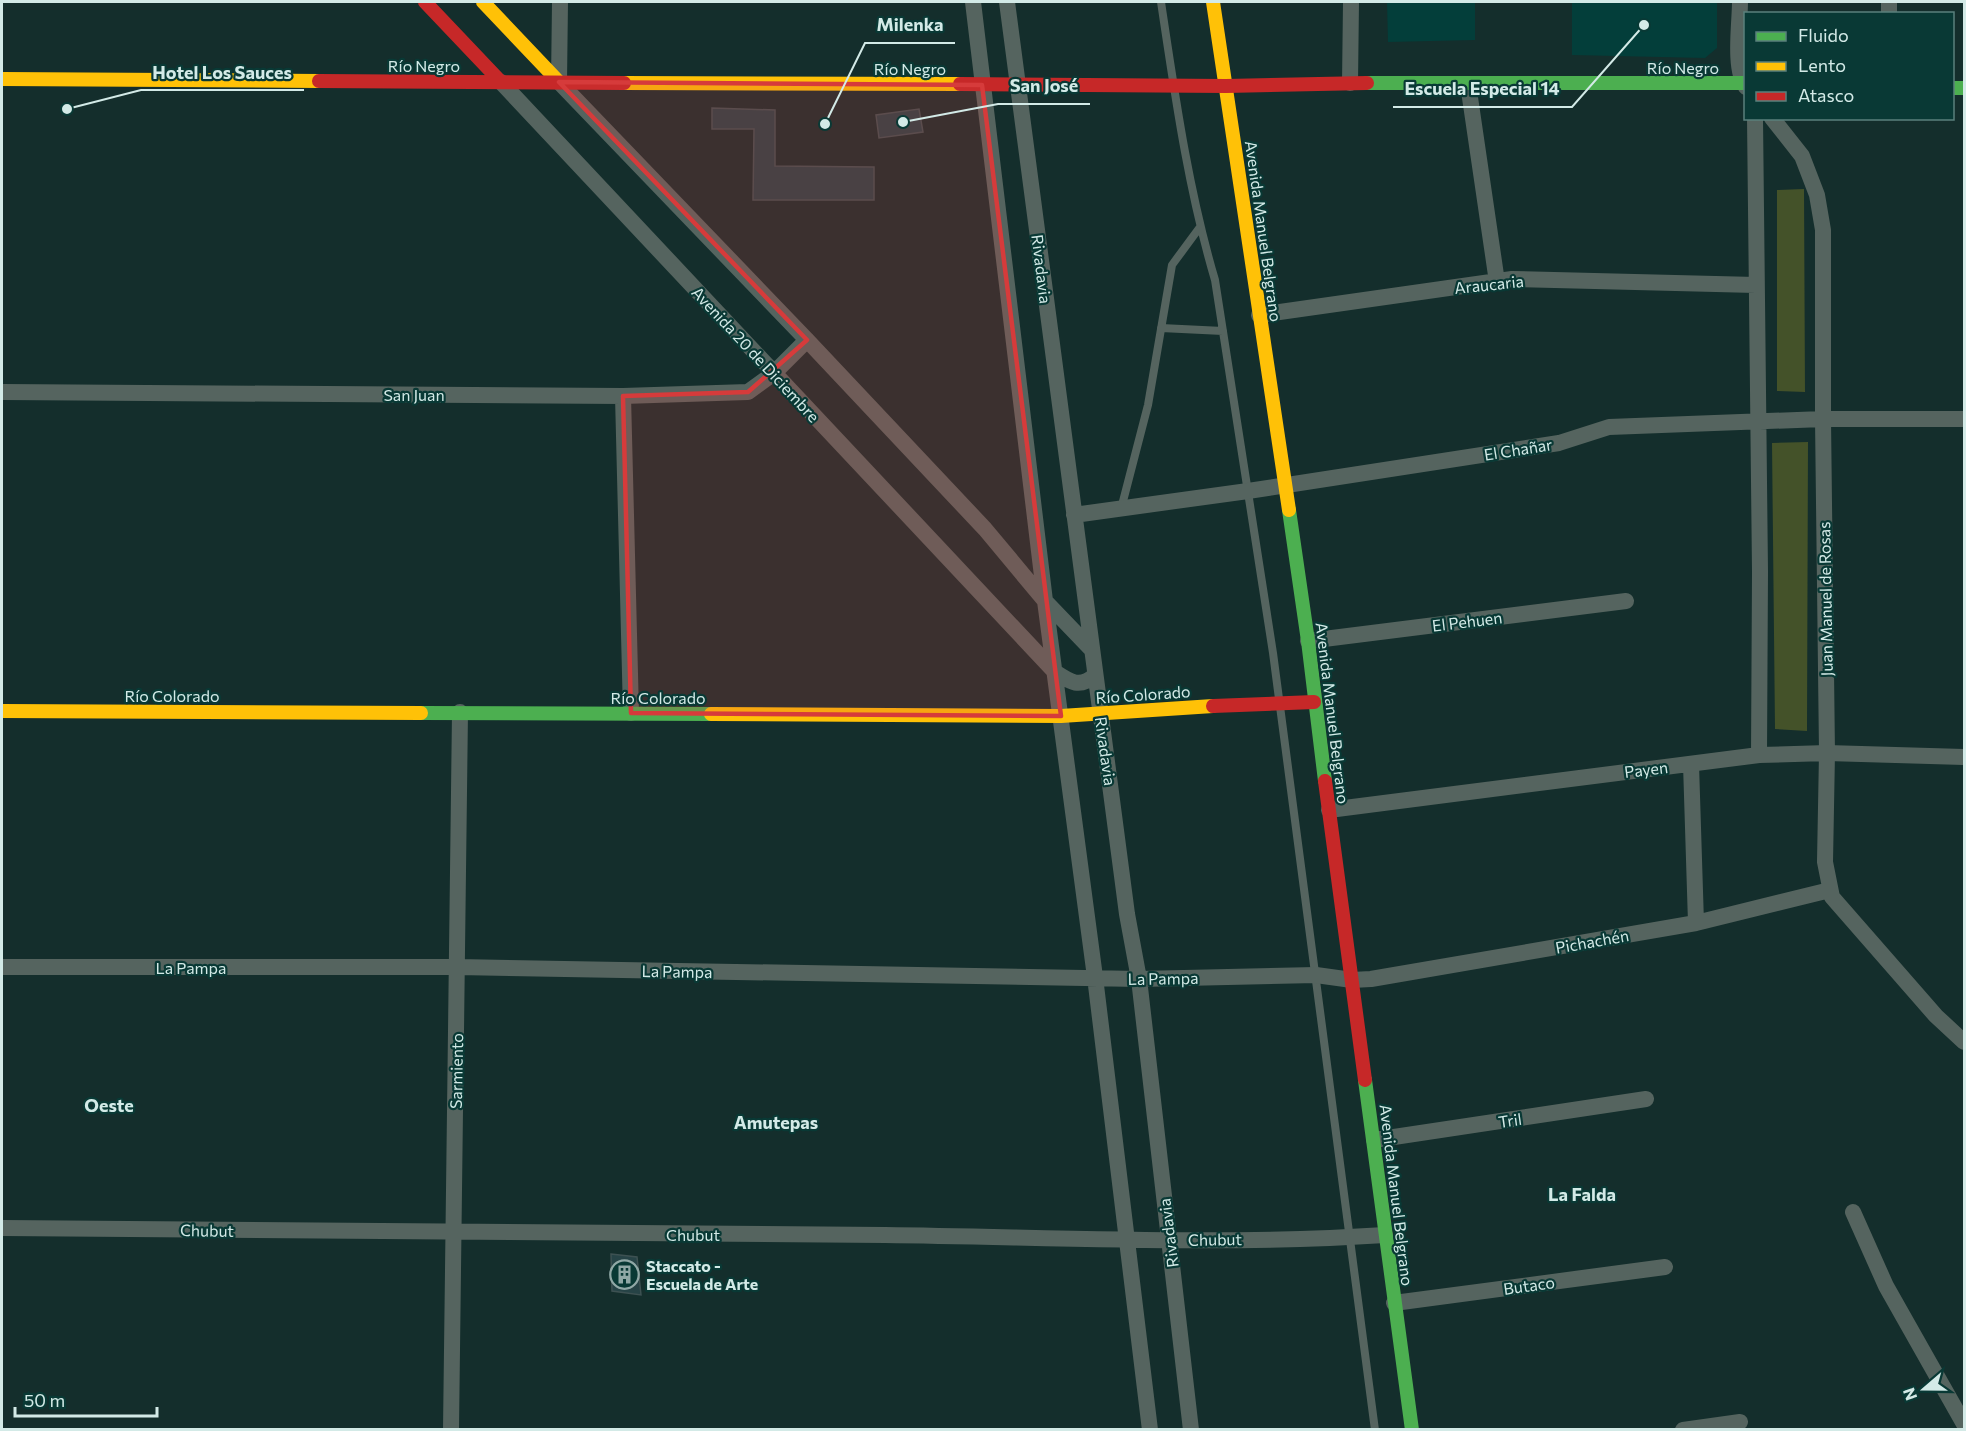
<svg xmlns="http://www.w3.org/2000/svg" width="1966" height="1431" font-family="Commissioner,sans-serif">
	<rect width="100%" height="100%" fill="#142e2c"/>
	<path fill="#033e3a" d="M1387,2H1475V40L1388,42Z
		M1572,2H1717V48L1705,58L1572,55Z"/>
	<path fill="#445229" d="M1804,189L1805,392L1777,391V190Z
		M1808,442L1807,731L1775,729L1772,443Z"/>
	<path fill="#264346" stroke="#3d5152" stroke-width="1.5" d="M712,108L775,110V166L874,167V200H753L754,129H712Z
		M919,109L923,132L879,138L876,115Z
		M611,1254L637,1257L641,1295L612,1291Z"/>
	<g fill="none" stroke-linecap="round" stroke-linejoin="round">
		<path stroke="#55645f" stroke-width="8" d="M1161,2C1175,95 1188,189 1215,280L1273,653L1375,1430
			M1161,328L1223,331
			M1121,509L1148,405L1172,265L1200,227"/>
		<path stroke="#55645f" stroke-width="16" d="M560,2L559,82L807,340L985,529L1045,601L1092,650
			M973,2L1045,601L1095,977L1150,1430
			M1007,2L1127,914L1139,979L1191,1430
			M1740,2C1740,23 1733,69 1746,87
			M1889,14V2
			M501,82L1055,672C1070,682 1080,689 1095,675
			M1350,83L1351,2
			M1468,84L1497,282
			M1755,118L1760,572L1759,755
			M1772,118L1802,156L1817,195L1823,230V419L1827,753L1825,862L1832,897L1936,1016L1964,1042
			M1259,315L1512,279L1756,285
			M2,392L623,396L748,392L774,373L807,340
			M623,396L631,713
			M1074,515L1248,491L1559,443L1609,427L1823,419H1964
			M1308,641L1626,601
			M1691,764L1696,923
			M1329,810L1759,755L1827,753L1964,757
			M2,967H458L1139,979L1316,975L1352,980L1371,979L1696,923L1830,890
			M1374,1140L1646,1099
			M1853,1212L1886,1286L1964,1424
			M2,1228C296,1230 590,1233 885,1235C1051,1237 1219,1246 1385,1235
			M1394,1303L1665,1267
			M451,1430L460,712
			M1683,1430L1740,1422"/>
		<path stroke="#4caf50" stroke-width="14" d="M1367,83H1746
			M1952,88H1964
			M1289,510L1308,641L1325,781
			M421,713L711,714
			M1365,1080L1412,1430"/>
		<path stroke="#ffc107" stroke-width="14" d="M483,2L559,82
			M1213,2L1289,510
			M2,79L319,81
			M624,83L960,84
			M2,711L421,713
			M711,714L1061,716L1213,706"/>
		<path stroke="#c62828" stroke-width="14" d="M425,2L501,82
			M319,81L624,83
			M960,84L1226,86L1367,83
			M1213,706L1314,702
			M1325,781L1365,1080"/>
	</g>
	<path fill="#d63b3b" fill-opacity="0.2" stroke="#d63b3b" stroke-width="4.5" stroke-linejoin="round" d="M559,82L982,85L1061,716L631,713L623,396L748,392L807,340Z"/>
	<defs>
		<symbol id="building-ring" viewBox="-11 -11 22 22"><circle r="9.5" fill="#093935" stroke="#90a8a6" stroke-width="1.5"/><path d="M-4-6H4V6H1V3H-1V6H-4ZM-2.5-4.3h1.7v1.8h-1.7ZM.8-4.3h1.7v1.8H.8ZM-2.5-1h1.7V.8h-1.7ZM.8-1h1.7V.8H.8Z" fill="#90a8a6"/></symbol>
	</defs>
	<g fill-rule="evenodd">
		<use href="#building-ring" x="608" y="1258" width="33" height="33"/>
	</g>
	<g text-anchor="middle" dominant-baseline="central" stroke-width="4.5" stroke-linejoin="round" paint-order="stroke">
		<g font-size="16" fill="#d3eae7" stroke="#093935">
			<text x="424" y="65">Río Negro</text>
			<text x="1683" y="67">Río Negro</text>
			<text x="910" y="68">Río Negro</text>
			<text transform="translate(1264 231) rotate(82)">Avenida Manuel Belgrano</text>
			<text transform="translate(1042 269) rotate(83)">Rivadavia</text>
			<text transform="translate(1489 284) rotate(-6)">Araucaria</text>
			<text transform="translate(756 354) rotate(47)">Avenida 20 de Diciembre</text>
			<text x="414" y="394">San Juan</text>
			<text transform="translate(1518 449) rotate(-9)">El Chañar</text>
			<text transform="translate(1825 599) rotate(-91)">Juan Manuel de Rosas</text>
			<text transform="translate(1467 621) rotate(-7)">El Pehuen</text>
			<text transform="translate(1143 694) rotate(-4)">Río Colorado</text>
			<text x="172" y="695">Río Colorado</text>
			<text x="658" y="697">Río Colorado</text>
			<text transform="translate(1333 713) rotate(83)">Avenida Manuel Belgrano</text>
			<text transform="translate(1106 751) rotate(82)">Rivadavia</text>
			<text transform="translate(1646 769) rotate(-7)">Payen</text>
			<text transform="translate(1592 941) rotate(-10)">Pichachén</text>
			<text x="191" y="967">La Pampa</text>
			<text transform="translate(677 971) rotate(1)">La Pampa</text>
			<text transform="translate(1163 978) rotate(-1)">La Pampa</text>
			<text transform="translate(456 1071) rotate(-89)">Sarmiento</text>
			<text transform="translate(1510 1120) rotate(-8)">Tril</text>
			<text transform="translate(1397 1195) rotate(83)">Avenida Manuel Belgrano</text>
			<text transform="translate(207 1230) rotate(1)">Chubut</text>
			<text transform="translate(1168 1233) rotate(-97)">Rivadavia</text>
			<text x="693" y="1234">Chubut</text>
			<text transform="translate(1215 1239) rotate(-1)">Chubut</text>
			<text transform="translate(1529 1285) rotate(-8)">Butaco</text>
		</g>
		<g font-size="16" font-weight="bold" fill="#d3eae7" stroke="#093935" text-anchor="start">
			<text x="646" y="1265">Staccato -<tspan x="646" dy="18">Escuela de Arte</tspan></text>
		</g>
		<g font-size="18" font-weight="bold" fill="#d3eae7" stroke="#093935">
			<text x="109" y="1105">Oeste</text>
			<text x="776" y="1122">Amutepas</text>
			<text x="1582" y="1194">La Falda</text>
		</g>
	</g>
	<path fill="none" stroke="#d3eae7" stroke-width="2" d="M825 124L865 43H955M67 109L141 90H304M903 122L998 104H1090M1644 25L1572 107H1393"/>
	<g fill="#d3eae7" stroke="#093935" stroke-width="2">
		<circle cx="825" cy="124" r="6"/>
		<circle cx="67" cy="109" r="6"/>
		<circle cx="903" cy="122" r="6"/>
		<circle cx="1644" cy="25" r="6"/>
	</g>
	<g font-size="18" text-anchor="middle" font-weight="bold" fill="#d3eae7" stroke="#093935" stroke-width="4.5" stroke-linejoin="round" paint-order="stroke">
		<text x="910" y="31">Milenka</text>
		<text x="222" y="79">Hotel Los Sauces</text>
		<text x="1044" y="92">San José</text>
		<text x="1482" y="95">Escuela Especial 14</text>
	</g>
	<rect width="1966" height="1431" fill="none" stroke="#d3eae7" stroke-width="6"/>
	<rect x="1744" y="12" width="210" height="108" fill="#093935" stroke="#5a807c" stroke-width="1.5"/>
	<rect x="1756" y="32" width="30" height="9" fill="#4caf50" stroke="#5a807c" stroke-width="1.5"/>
	<text x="1798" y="42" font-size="18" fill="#d3eae7">Fluido</text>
	<rect x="1756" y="62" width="30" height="9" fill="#ffc107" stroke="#5a807c" stroke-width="1.5"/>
	<text x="1798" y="72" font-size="18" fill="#d3eae7">Lento</text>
	<rect x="1756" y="92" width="30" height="9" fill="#c62828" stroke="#5a807c" stroke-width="1.5"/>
	<text x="1798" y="102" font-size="18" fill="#d3eae7">Atasco</text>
	<g transform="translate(1924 1389) rotate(250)" stroke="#093935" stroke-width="4.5" paint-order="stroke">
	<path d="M0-4.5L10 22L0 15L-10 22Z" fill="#d3eae7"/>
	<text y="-9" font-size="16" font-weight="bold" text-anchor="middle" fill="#d3eae7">N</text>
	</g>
	<path d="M15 1407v9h142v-9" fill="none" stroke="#d3eae7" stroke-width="3"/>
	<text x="24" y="1407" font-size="18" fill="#d3eae7" stroke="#093935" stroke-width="4.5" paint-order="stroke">50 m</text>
</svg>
